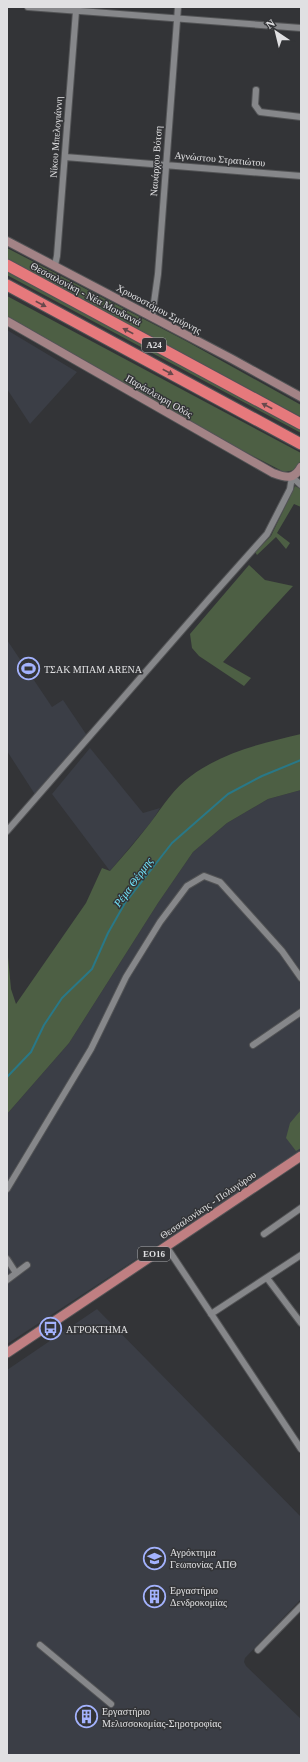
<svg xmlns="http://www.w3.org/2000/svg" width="308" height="1762" font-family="'Times New Roman',serif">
	<rect width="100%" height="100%" fill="#333437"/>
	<path fill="#3b3e46" d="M7,330L77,372L30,424L7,389Z
		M7,640L52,707L63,700L88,737L36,796L7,751Z
		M90,748L143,813L160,808L152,821L110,871L52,794Z
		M301,790V1151L7,1344V1114L69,1043L158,903L193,852L227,823L268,799Z
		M97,1309L301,1517V1599L245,1658L244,1662L246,1666L301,1719V1755H7V1370Z"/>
	<path fill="#4d5f44" d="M7,248L186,341L301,405V417L7,259Z
		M7,270L301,428V433L7,275Z
		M7,296L301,453V460L295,470L284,472L218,438L7,318Z
		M295,486L301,489V507L294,504L277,533L290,543L286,549L276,537L257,555L255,552L271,536Z
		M249,565L265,580L293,586L223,662L251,678L244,686L199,656L192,648L190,634Z
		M301,734V790L268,799L227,823L193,852L158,903L69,1043L7,1114V946L11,989L16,1004L86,903L102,868L110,871C124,855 138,839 151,822C163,806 174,788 191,776C223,752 263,743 301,734Z
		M301,1110V1148L296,1151L286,1138L290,1123Z"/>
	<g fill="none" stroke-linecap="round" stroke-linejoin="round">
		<path stroke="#297887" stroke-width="2" d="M7,1077L31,1052L44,1025L62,998L92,969L108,933L125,903L172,843L228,794L262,776L301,760"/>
		<defs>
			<path id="street" d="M28,7L301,28
				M256,90L255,105L260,112L301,117
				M65,157L301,176
				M55,265L57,256L76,11
				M152,317L158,274L178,7
				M7,831L210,598L267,534L290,489L292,477L301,485
				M253,1045L301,1012
				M7,1189L91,1049L126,977L160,922L187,886L204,876L220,882L282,951L301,978
				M264,1234L301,1208
				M166,1246L301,1449
				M7,1259L16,1273
				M267,1278L301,1323
				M7,1280L27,1265
				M211,1314L301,1255
				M40,1645L111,1704
				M258,1650L301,1606"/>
			<path id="secondary" d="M7,241L232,359L301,397
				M7,321L273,473C286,478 294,480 301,467"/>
			<path id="primary" d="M7,1353L301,1156"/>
			<path id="highway" d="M7,265L301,424
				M7,285L301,444"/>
		</defs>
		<use href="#street" stroke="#525355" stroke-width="8"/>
		<use href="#secondary" stroke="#525355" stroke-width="10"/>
		<use href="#primary" stroke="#525355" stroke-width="11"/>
		<use href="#highway" stroke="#525355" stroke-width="13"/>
		<use href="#street" stroke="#86878a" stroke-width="6"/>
		<use href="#secondary" stroke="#a38386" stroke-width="8"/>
		<use href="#primary" stroke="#c07f82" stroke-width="9"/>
		<use href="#highway" stroke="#e6797c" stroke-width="11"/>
	</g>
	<defs><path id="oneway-solid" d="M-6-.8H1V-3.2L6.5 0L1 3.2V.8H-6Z"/></defs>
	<g fill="#69494c">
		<use href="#oneway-solid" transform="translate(41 304) rotate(28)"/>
		<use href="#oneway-solid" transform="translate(128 331) rotate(-152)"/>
		<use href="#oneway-solid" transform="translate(168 372) rotate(28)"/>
		<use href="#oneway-solid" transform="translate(267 406) rotate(-152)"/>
	</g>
	<defs>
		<symbol id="stadium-ring" viewBox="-11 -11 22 22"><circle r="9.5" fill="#333437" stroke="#a3b2fd" stroke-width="1.5"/><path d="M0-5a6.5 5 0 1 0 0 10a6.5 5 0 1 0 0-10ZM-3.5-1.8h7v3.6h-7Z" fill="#a3b2fd"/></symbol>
		<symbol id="bus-ring" viewBox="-11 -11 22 22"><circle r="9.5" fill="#333437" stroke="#a3b2fd" stroke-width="1.5"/><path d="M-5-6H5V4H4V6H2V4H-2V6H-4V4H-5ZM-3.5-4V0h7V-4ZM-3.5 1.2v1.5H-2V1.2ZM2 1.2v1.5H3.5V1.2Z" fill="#a3b2fd"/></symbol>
		<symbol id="university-ring" viewBox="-11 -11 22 22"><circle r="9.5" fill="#333437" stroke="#a3b2fd" stroke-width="1.5"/><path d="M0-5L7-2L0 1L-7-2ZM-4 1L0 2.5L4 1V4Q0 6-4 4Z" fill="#a3b2fd"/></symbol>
		<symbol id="building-ring" viewBox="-11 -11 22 22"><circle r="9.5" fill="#333437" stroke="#a3b2fd" stroke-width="1.5"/><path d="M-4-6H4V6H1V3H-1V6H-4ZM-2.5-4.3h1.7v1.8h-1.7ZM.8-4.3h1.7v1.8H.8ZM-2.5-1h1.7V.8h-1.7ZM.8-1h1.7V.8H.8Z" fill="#a3b2fd"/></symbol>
	</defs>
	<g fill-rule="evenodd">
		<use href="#stadium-ring" x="16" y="656" width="25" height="25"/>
		<use href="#bus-ring" x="38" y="1316" width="25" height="25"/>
		<use href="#university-ring" x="142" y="1546" width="25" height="25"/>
		<use href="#building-ring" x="142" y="1584" width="25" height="25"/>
		<use href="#building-ring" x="74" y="1704" width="25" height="25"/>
	</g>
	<g text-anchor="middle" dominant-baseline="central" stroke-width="3" stroke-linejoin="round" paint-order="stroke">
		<g fill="#333437" stroke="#acacaf" stroke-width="1">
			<rect x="142" y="338" width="24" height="14" rx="3"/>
			<rect x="138" y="1247" width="32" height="14" rx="3"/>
		</g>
		<g font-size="9" font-weight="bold" fill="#e0e0e2">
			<text x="154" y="345">Α24</text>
			<text x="154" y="1254">ΕΟ16</text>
		</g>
		<g font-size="10" fill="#e0e0e2" stroke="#333437">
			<text transform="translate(56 137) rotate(-86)">Νίκου Μπελογιάννη</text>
			<text transform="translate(220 159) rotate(5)">Αγνώστου Στρατιώτου</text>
			<text transform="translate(156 161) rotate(-86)">Ναυάρχου Βότση</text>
			<text transform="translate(86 294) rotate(28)">Θεσσαλονίκη - Νέα Μουδανιά</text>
			<text transform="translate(159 309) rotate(28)">Χρυσοστόμου Σμύρνης</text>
			<text transform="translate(159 396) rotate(30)">Παράπλευρη Οδός</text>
			<text transform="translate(208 1205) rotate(-34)">Θεσσαλονίκης - Πολυγύρου</text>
		</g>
		<g font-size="10" fill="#e0e0e2" stroke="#333437" text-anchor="start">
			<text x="44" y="669">ΤΣΑΚ ΜΠΑΜ ARENA</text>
			<text x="66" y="1329">ΑΓΡΟΚΤΗΜΑ</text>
			<text x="170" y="1552">Αγρόκτημα<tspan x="170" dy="12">Γεωπονίας ΑΠΘ</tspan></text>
			<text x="170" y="1590">Εργαστήριο<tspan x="170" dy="12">Δενδροκομίας</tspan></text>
			<text x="102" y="1711">Εργαστήριο<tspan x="102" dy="12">Μελισσοκομίας-Σηροτροφίας</tspan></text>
		</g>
		<g font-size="11" font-style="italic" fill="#71e4f9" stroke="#333437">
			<text transform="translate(133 882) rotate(-54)">Ρέμα Θέρμης</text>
		</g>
	</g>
	<rect width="308" height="1762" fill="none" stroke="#e0e0e2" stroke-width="16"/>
	<g transform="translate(276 32) rotate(325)" stroke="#333437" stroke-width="3" paint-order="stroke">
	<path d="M0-3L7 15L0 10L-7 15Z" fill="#e0e0e2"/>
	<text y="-6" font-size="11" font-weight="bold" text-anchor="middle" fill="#e0e0e2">N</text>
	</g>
</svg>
